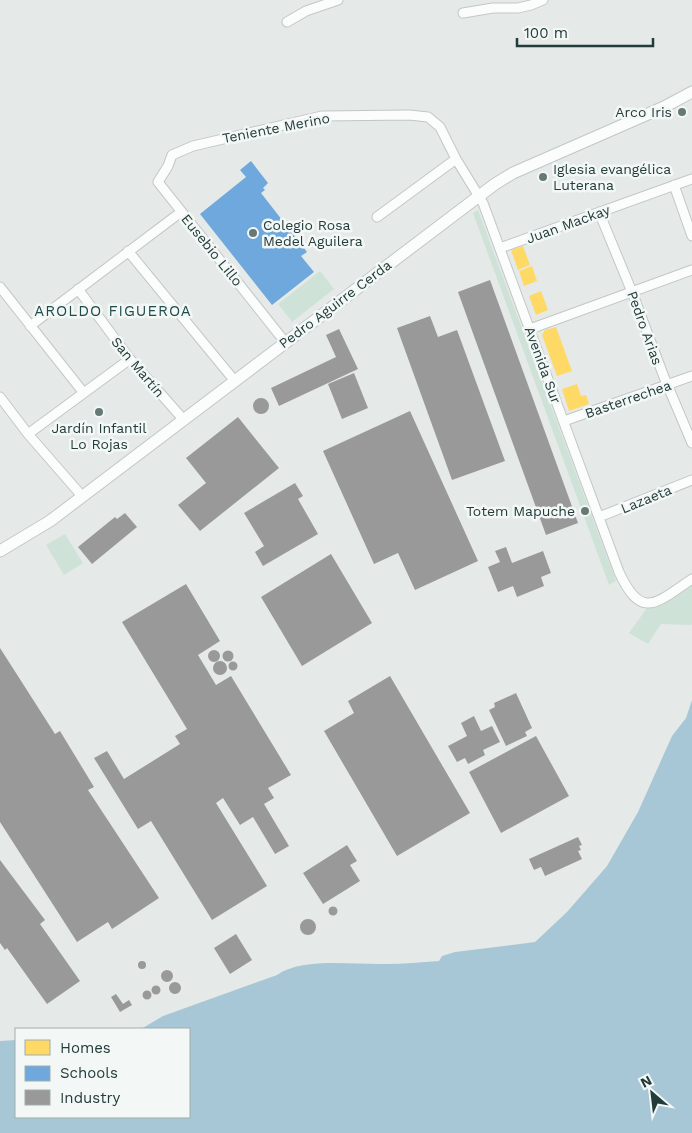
<svg xmlns="http://www.w3.org/2000/svg" width="692" height="1133" font-family="'Work Sans',sans-serif">
	<rect width="100%" height="100%" fill="#e5eae8"/>
	<path fill="#cfe2d8" d="M478,210L616,581L609,585L473,213Z
		M320,271L334,289L292,322L278,304Z
		M65,534L83,563L64,575L46,545Z
		M692,579V624L691,625L661,624L648,644L629,633L649,605Z"/>
	<path fill="#a8c7d6" d="M692,700V1133H0V1041L16,1040V1117H189V1029H141L163,1016L277,975C302,957 354,965 385,964C403,964 421,962 439,961L442,956L455,952L535,942L567,912L607,866L638,812L672,736L686,718Z"/>
	<path fill="#ffd966" d="M523,246L530,265L518,270L511,250Z
		M532,266L537,281L524,286L519,271Z
		M541,291L548,310L536,315L529,296Z
		M556,327L572,371L557,376L542,335L545,330Z
		M577,384L581,396L586,395L589,404L569,411L562,389Z"/>
	<path fill="#6fa8dc" d="M251,161L268,183L263,188L265,190L261,193L307,252L301,256L314,272L272,305L200,214L246,177L240,170Z"/>
	<path fill="#999" d="M490,280L578,523L546,535L458,292Z
		M430,316L438,337L457,330L505,461L452,480L397,328Z
		M339,329L358,369L279,406L271,388L336,357L326,335Z
		M354,373L368,408L342,419L328,384Z
		M253 406a8 8 0 1 1 16 0a8 8 0 1 1-16 0Z
		M410,411L478,561L415,590L398,553L374,564L323,451Z
		M238,417L279,468L200,531L178,505L206,483L186,458Z
		M295,483L303,496L298,499L318,534L263,566L255,552L264,546L244,513Z
		M125,513L137,527L92,564L78,547L115,517L117,519Z
		M506,547L512,563L543,551L551,573L541,577L544,586L517,597L513,586L498,592L488,567L500,562L495,551Z
		M331,554L372,623L302,666L261,597Z
		M186,584L220,641L198,655L216,685L231,676L291,775L268,788L274,798L264,804L289,846L275,854L253,817L240,825L223,798L216,803L267,886L212,920L151,821L138,829L94,758L107,751L124,779L180,744L175,736L187,729L122,622Z
		M0,648L55,734L60,731L94,787L88,790L159,898L112,929L108,922L77,942L0,822Z
		M208 656a6 6 0 1 1 12 0a6 6 0 1 1-12 0Z
		M222.5 656a5.5 5.5 0 1 1 11 0a5.5 5.5 0 1 1-11 0Z
		M213 668a7 7 0 1 1 14 0a7 7 0 1 1-14 0Z
		M228.5 666a4.5 4.5 0 1 1 9 0a4.5 4.5 0 1 1-9 0Z
		M390,676L470,813L397,856L324,731L354,713L348,701Z
		M516,693L532,728L525,732L527,736L506,746L489,710L495,707L494,703Z
		M474,716L481,731L492,726L500,742L483,750L485,755L468,764L465,758L457,762L448,746L467,736L461,723Z
		M536,736L569,796L501,833L469,772Z
		M578,837L582,845L579,846L581,850L578,851L582,859L545,876L541,867L534,870L529,859Z
		M347,845L357,861L350,865L360,881L323,904L303,873Z
		M0,860L45,920L40,924L80,981L47,1004L7,948L5,950L0,943Z
		M328.5 911a4.5 4.5 0 1 1 9 0a4.5 4.5 0 1 1-9 0Z
		M300 927a8 8 0 1 1 16 0a8 8 0 1 1-16 0Z
		M236,934L252,960L230,974L214,948Z
		M138 965a4 4 0 1 1 8 0a4 4 0 1 1-8 0Z
		M161 976a6 6 0 1 1 12 0a6 6 0 1 1-12 0Z
		M169 988a6 6 0 1 1 12 0a6 6 0 1 1-12 0Z
		M151.5 990a4.5 4.5 0 1 1 9 0a4.5 4.5 0 1 1-9 0Z
		M142.5 995a4.5 4.5 0 1 1 9 0a4.5 4.5 0 1 1-9 0Z
		M116,994L123,1004L129,1000L132,1005L120,1012L111,997Z"/>
	<g fill="none" stroke-linecap="round" stroke-linejoin="round">
		<defs>
			<path id="minor" d="M463,13L493,8H518L531,5L543,0
				M287,22L306,11L338,0
				M674,185L692,236
				M599,212L632,292L664,377L692,443
				M377,217L456,159
				M500,248L692,179
				M128,251L234,380
				M0,287L83,392
				M78,289L130,359L183,419
				M30,326L181,212
				M530,329L692,270
				M285,342L158,182L168,166L172,155L193,146L322,116L409,115L428,117L440,127L456,159L483,203L619,572C642,622 657,602 692,579
				M0,397L28,434L82,496
				M564,421L692,376
				M28,434L130,359
				M599,517L692,480"/>
			<path id="tertiary" d="M0,551L50,521L495,184L513,173L664,107L692,92"/>
		</defs>
		<use href="#minor" stroke="#c2c7c5" stroke-width="11"/>
		<use href="#tertiary" stroke="#c2c7c5" stroke-width="13"/>
		<use href="#minor" stroke="#fbfcfc" stroke-width="9"/>
		<use href="#tertiary" stroke="#fbfcfc" stroke-width="11"/>
	</g>
	<g fill="#677977" stroke="#f3f8f7" stroke-width="2">
		<circle cx="682" cy="112" r="5"/>
		<circle cx="543" cy="177" r="5"/>
		<circle cx="253" cy="233" r="5"/>
		<circle cx="99" cy="412" r="5"/>
		<circle cx="585" cy="511" r="5"/>
	</g>
	<g text-anchor="middle" dominant-baseline="central" stroke-width="5" stroke-linejoin="round" paint-order="stroke">
		<g font-size="14" fill="#233c3a" stroke="#f3f8f7" text-anchor="end">
			<text x="672" y="112">Arco Iris</text>
			<text x="553" y="169" text-anchor="start">Iglesia evangélica<tspan x="553" dy="16">Luterana</tspan></text>
			<text x="263" y="225" text-anchor="start">Colegio Rosa<tspan x="263" dy="16">Medel Aguilera</tspan></text>
			<text x="99" y="428" text-anchor="middle">Jardín Infantil<tspan x="99" dy="16">Lo Rojas</tspan></text>
			<text x="575" y="511">Totem Mapuche</text>
		</g>
		<g font-size="14" fill="#233c3a" stroke="#f3f8f7">
			<text transform="translate(276 128) rotate(-11)">Teniente Merino</text>
			<text transform="translate(568 224) rotate(-20)">Juan Mackay</text>
			<text transform="translate(212 250) rotate(51)">Eusebio Lillo</text>
			<text transform="translate(335 304) rotate(-37)">Pedro Aguirre Cerda</text>
			<text transform="translate(645 328) rotate(70)">Pedro Arias</text>
			<text transform="translate(543 365) rotate(70)">Avenida Sur</text>
			<text transform="translate(138 367) rotate(50)">San Martín</text>
			<text transform="translate(628 399) rotate(-19)">Basterrechea</text>
			<text transform="translate(646 499) rotate(-22)">Lazaeta</text>
		</g>
		<g font-size="15" letter-spacing="1" fill="#204d4a" stroke="#f3f8f7">
			<text x="113" y="311">AROLDO FIGUEROA</text>
		</g>
	</g>
	<rect x="15" y="1028" width="175" height="90" fill="#f3f8f7" stroke="#a0adab"/>
	<rect x="25" y="1040" width="25" height="15" fill="#ffd966" stroke="#a0adab"/>
	<text x="60" y="1053" font-size="15" fill="#233c3a">Homes</text>
	<rect x="25" y="1066" width="25" height="15" fill="#6fa8dc" stroke="#a0adab"/>
	<text x="60" y="1078" font-size="15" fill="#233c3a">Schools</text>
	<rect x="25" y="1090" width="25" height="15" fill="#999999" stroke="#a0adab"/>
	<text x="60" y="1103" font-size="15" fill="#233c3a">Industry</text>
	<g transform="translate(652 1093) rotate(332)" stroke="#f3f8f7" stroke-width="4" paint-order="stroke">
	<path d="M0-4L9 19L0 12L-9 19Z" fill="#233c3a"/>
	<text y="-8" font-size="14" font-weight="bold" text-anchor="middle" fill="#233c3a">N</text>
	</g>
	<path d="M517 38v8h136v-8" fill="none" stroke="#233c3a" stroke-width="2.5"/>
	<text x="524" y="38" font-size="15" fill="#233c3a" stroke="#f3f8f7" stroke-width="4" paint-order="stroke">100 m</text>
</svg>
